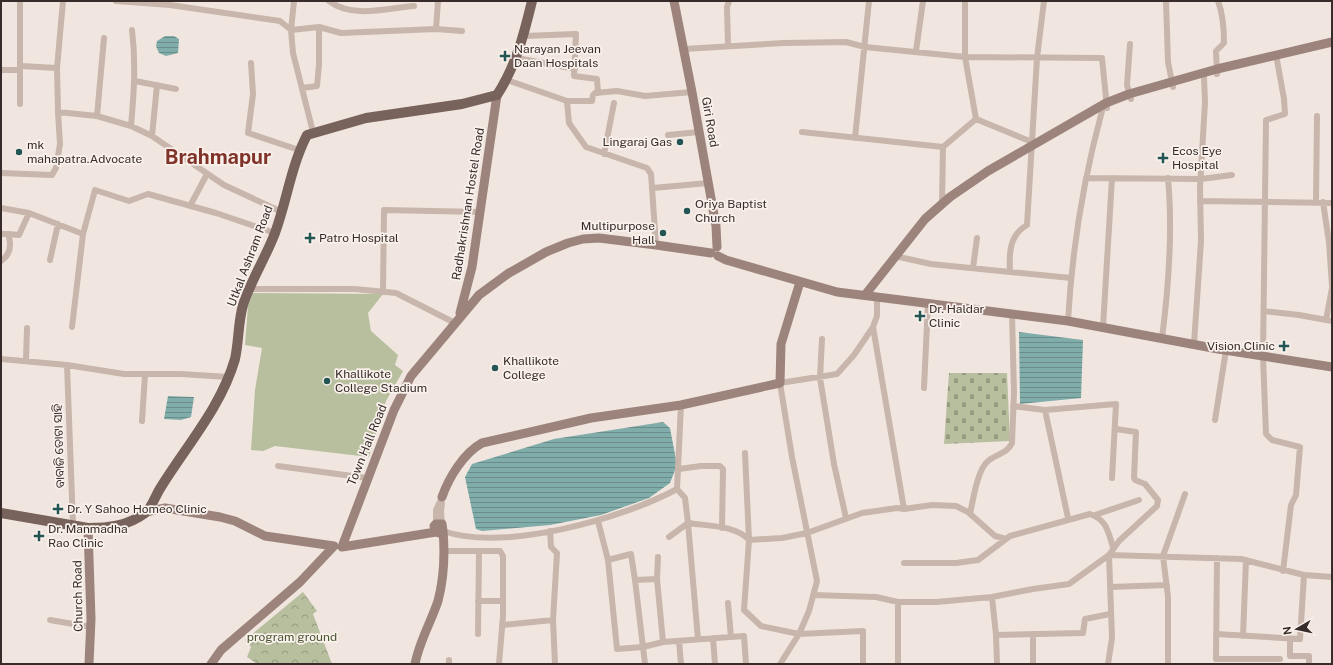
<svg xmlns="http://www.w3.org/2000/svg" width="1333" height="665" font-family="'Public Sans','Noto Sans Oriya',sans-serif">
	<defs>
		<pattern id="forest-crowns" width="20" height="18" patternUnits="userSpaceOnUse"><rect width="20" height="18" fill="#b8bf9f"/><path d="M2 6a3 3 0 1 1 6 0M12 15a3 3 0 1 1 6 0" fill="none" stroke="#969b82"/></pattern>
		<pattern id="cemetery-stones" width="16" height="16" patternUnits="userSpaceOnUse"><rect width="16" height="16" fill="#b8bf9f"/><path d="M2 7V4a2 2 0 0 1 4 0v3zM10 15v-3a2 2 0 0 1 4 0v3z" fill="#969b82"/></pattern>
		<pattern id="water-rules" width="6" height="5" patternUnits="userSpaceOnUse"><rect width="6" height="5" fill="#80aca9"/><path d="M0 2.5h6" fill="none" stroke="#6a8c8a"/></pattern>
	</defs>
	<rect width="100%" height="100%" fill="#f1e6df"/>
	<path fill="url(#forest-crowns)" d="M303,592L317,611L313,614L332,664H257L247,657L251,647L245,640Z"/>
	<path fill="url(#cemetery-stones)" d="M949,373H1007L1010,441L944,444Z"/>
	<path fill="#b8bf9f" d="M253,293L383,294L368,313L371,331L398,355L395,365L403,371L386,401L369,457L275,446L263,451L251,450L255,390L262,348L245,345L248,306Z"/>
	<path fill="url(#water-rules)" d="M165,36H174L179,39L178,53L166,56L159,53L156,46L157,41Z
		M1019,332L1083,340L1081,398L1020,404Z
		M168,396L194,397L191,417L181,420L164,419Z
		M663,422L670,428L677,465L670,483L649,498L601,515L550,525L482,531L476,529L465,477L472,464L554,439Z"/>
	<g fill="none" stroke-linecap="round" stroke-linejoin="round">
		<path stroke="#c8b5ab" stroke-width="6" d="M20,1V104
			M116,1L170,5L280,21L291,30L293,53L313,132
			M294,1L291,30L319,27L341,33L436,29L462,31
			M329,1C353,19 387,8 414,6
			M965,1V57L976,119
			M1166,1L1168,62L1173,87
			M436,29L438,1
			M524,36L576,34L574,76L597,79L598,93
			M1130,44L1127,85L1131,99
			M728,46L727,7L729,1
			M684,49L784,43L846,42L865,47L965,57L1102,58L1107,108
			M916,51L923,1
			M517,58L575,69
			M1277,60L1284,99L1285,114L1266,120L1263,356L1266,434L1272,440L1300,447L1296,495L1291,505L1283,571
			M251,63L253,94L248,133L299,150
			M21,66L57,68
			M1,70H20
			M1217,74L1216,51L1224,43C1224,28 1223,14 1218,1
			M507,80L567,101H592L593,95L595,93L617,91L645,96L692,92
			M135,81L176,89
			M302,88L317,86L319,65V27
			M567,101L569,123L586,147L647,168L651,174L656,245
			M58,112L97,116L131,126L152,136L224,185L282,212
			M97,116L104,38
			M976,119L1032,142
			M131,126C134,93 136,62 132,30
			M802,132L943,147
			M668,135L699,132
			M152,136L157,85
			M855,138L869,1
			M604,154L614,103
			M1,173L52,175L56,168L60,144L58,112L57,68L63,1
			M1086,178L1201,179L1232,175
			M653,188L708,183
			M1200,201L1332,203
			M1316,202L1317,116
			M1323,202L1329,242L1332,286
			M942,205L943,147L976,119
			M190,206L207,174
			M1,208L29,213L83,234
			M1,234H8C12,245 11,254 1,261
			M8,234L19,235L29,213
			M899,257L931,264L1010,272C1009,254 1009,235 1027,225L1037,58L1044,1
			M50,260L58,224
			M973,268L977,238
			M1010,272L1071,278
			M250,289H355L396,293L455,323
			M383,292L384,210L480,212
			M1264,311L1299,315L1332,321
			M1326,320L1332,288
			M1068,321C1072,248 1083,181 1102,111
			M72,327L83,234L95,190L129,201L148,194L216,213L275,233
			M873,327L904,509
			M1103,327L1112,178
			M1162,338C1169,284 1173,232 1168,178
			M822,339L820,378L834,464L846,518
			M1194,344L1201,241L1200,188L1205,102L1204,77
			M1,359L67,365L124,374H181L228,377
			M26,360L27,328
			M67,365L73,525
			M924,388L928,303
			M1013,406L1045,410L1116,404L1112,478
			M1045,410L1068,518
			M1215,420L1226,350
			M142,421L145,375
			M745,453L749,540L744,610L761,626L799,634L863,631V664
			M278,466L367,478
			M679,469L701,466H720L723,469L722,528
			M677,489L685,498L688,523L698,639
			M970,514C973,501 977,470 988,461C996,454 1007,454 1012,443L1014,392L1012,314
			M1095,515L1139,500
			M598,521L608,560L617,649L643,647L663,642L744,636L746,664
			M436,524V510L442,497
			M442,524L441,512L442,503
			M443,531C504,552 622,519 677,489L681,405
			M550,531L551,547L557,553L553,620L555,664
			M669,537L688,523C707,526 736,525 749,540L782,538L807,533L862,513L897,508L904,509L932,505L956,506L968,512L995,536L1006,539
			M445,551H500L503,556V616L499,664
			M1109,555L1241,559L1304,575L1332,577
			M1217,558L1216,659H1280
			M608,560L631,554L635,580L657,579L663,642
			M904,563H956L978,560L1010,536L1090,514C1107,520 1108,532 1113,547
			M657,579L658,557
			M635,580L645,664
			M1110,587L1167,585
			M813,595L876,597L898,602H936L992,597L1033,589L1069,584L1109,555L1119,541L1157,506L1158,500L1145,484L1135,480L1134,478L1136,432L1116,429
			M992,597L996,635L997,664
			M478,601H502
			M898,602V664
			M728,603L731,637
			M50,620L91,627
			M502,625L553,620
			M478,634L479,552
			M1216,634L1300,639L1304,575
			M996,635L1083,633L1085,619L1110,614
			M1243,636L1246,560
			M713,638L715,664
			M1290,639V656H1309V664
			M679,641L681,664
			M449,664V660
			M780,664L799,634L809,611L817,581L792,457L780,383L837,374L854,355L873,327L877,316V297
			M1033,664V634
			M1108,664L1112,638L1109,555
			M1168,664V597L1163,556L1185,494"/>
		<path stroke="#9c847d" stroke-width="9" d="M674,1L692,92L716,226L717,247
			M718,256L726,260L837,292L1068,321L1218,349L1332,367
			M865,295L925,219L950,197L988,171L1106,103L1129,94L1217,69L1332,42
			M460,313L472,267L497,95
			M442,497C449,477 464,453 482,443L591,418L681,405L780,383L781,344L800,282
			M146,512L165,508L220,517L235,521L265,536L334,546
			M88,528L91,619L89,664
			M343,544L394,410L411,376L479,295L509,273L546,252L568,243L583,239L599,238L656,245L711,253
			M342,547L436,532L439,533L443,531L442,524H436L434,526L436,532
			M211,664L221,650L300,582L334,546
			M415,664C419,642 431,622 438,601C444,578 445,554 443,531"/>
		<path stroke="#78625c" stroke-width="10" d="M497,95C516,66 524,34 532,1
			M1,513L88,528C108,528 128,526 145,513C152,508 156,494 161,487C187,445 221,407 235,359C239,341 238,322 243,305C251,280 266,257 275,233C287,200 291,166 307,135L366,118L462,104L497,95"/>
	</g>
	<g fill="#225553" stroke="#f9f1eb" stroke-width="1.5">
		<path d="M503 50h4v4h4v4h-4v4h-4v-4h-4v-4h4z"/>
		<circle cx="680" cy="142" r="4"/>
		<circle cx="19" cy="152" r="4"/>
		<path d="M1161 152h4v4h4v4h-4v4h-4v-4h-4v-4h4z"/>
		<circle cx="687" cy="211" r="4"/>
		<circle cx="663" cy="233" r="4"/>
		<path d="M308 232h4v4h4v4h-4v4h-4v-4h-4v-4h4z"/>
		<path d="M918 310h4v4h4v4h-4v4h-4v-4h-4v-4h4z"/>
		<path d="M1282 340h4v4h4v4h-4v4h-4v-4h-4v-4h4z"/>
		<circle cx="495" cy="368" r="4"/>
		<circle cx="327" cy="381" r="4"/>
		<path d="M56 503h4v4h4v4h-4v4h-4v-4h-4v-4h4z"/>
		<path d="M37 530h4v4h4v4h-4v4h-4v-4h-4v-4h4z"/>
	</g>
	<g text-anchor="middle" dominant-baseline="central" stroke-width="3.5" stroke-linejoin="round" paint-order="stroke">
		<g font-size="12" fill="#372c2a" stroke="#f9f1eb" text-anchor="start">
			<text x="514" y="49">Narayan Jeevan<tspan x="514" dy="14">Daan Hospitals</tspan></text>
			<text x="672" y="142" text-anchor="end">Lingaraj Gas</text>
			<text x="27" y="145">mk<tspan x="27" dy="14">mahapatra.Advocate</tspan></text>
			<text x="1172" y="151">Ecos Eye<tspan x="1172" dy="14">Hospital</tspan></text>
			<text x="695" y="204">Oriya Baptist<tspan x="695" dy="14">Church</tspan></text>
			<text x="655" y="226" text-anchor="end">Multipurpose<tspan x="655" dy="14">Hall</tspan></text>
			<text x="319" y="238">Patro Hospital</text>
			<text x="929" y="309">Dr. Haldar<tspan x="929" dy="14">Clinic</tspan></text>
			<text x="1275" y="346" text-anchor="end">Vision Clinic</text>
			<text x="503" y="361">Khallikote<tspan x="503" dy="14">College</tspan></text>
			<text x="335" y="374">Khallikote<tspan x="335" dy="14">College Stadium</tspan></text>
			<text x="67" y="509">Dr. Y Sahoo Homeo Clinic</text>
			<text x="48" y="529">Dr. Manmadha<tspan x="48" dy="14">Rao Clinic</tspan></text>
		</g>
		<g font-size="12" fill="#372c2a" stroke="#f9f1eb">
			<text transform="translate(710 122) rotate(80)">Giri Road</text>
			<text transform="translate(468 204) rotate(-81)">Radhakrishnan Hostel Road</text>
			<text transform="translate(250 256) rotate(-69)">Utkal Ashram Road</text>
			<text transform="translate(367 445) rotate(-68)">Town Hall Road</text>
			<text transform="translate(59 446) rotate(-92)">ବାବାଜି ତୋଟା ସାହି</text>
			<text transform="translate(78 596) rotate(-91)">Church Road</text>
		</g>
		<g font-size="12" fill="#4a532f" stroke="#f9f1eb">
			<text x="292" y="637">program ground</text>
		</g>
		<g font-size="20" font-weight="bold" fill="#803329" stroke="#f9f1eb">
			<text x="218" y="157">Brahmapur</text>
		</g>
	</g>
	<rect width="1333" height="665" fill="none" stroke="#372c2a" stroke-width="4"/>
	<g transform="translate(1297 629) rotate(261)" stroke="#f9f1eb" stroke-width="3" paint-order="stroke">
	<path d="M0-3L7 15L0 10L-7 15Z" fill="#372c2a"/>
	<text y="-6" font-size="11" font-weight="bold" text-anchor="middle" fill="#372c2a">N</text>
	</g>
</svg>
